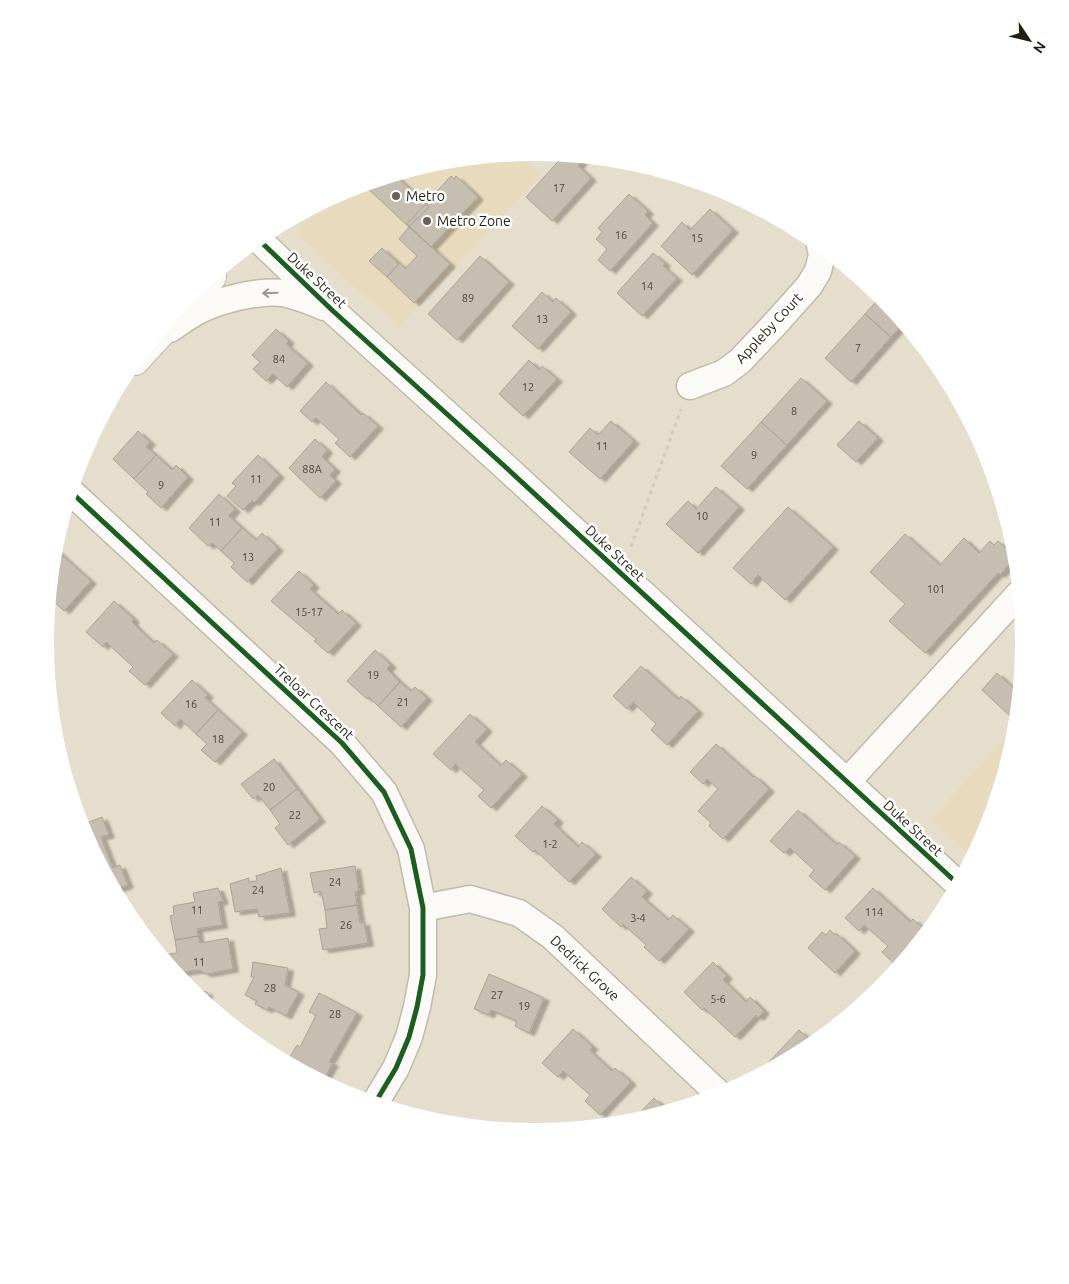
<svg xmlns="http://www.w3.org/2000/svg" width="1069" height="1284" font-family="Ubuntu,sans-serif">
	<defs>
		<filter id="shadow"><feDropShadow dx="5.5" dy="3" stdDeviation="1" flood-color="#0004"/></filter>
	</defs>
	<rect width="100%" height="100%" fill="#e6decc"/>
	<path fill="#e8dabd" d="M518,154L541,175L399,328L296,233L325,202L347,190L439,162Z
		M1016,727L1015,738L987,830L972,857L931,819Z"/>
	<path fill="#c6bfb1" stroke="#aba496" filter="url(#shadow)" d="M564,155L585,157L578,166L591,178L552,221L526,197Z
		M395,175L429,207L409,227L364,185Z
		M451,176L454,179L456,176L478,197L431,247L407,224Z
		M629,194L648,211L645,215L653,223L610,271L598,260L607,249L596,239L602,232L598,228Z
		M710,209L733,230L692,275L661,246L682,222L690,230Z
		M409,227L450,264L414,303L387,277L400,263L405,269L417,256L399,239Z
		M382,248L399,264L387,277L369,261Z
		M653,253L665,263L663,266L677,278L642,316L617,293Z
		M480,256L509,282L457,340L428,314Z
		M542,292L553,302L556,298L571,312L538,349L512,326Z
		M881,296L903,324L891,337L865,314Z
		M865,314L891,337L851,382L825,358Z
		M276,329L289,341L286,344L308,363L287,387L273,374L266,381L253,369L260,362L252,355Z
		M529,360L539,370L542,366L557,379L523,416L499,394Z
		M801,378L827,401L787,445L761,422Z
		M326,382L361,415L363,413L378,426L350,457L335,443L339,439L316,418L312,422L300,411Z
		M611,421L634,441L600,479L569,452L590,428L598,435Z
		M859,421L878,438L856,462L837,445Z
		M761,422L787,445L747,489L721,466Z
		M138,431L150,442L146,447L156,455L134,479L113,459Z
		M315,439L327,450L322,457L335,469L330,475L336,481L320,498L289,468Z
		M156,455L172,470L176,465L188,477L161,508L146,494L148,492L134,479Z
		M258,455L279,475L254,503L252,501L243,510L227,496L236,486L232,483Z
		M716,487L739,507L698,553L666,524L688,501L696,509Z
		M219,494L235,509L229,516L242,528L221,551L212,543L208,546L189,528Z
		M788,507L833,547L785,600L758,575L751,584L733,568Z
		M242,528L256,540L262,533L278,548L247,582L231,567L234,563L221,551Z
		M905,534L940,565L964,538L979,553L990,541L994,545L998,541L1016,556L1000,575L998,573L925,653L889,621L905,604L870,572Z
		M54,548L63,556L52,568Z
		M63,556L91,581L64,611L49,597L53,593L50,590L52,568Z
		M299,571L314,585L310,589L338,614L342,610L356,623L328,653L314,641L316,639L271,601Z
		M114,601L134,619L132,622L141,631L154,643L157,640L173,654L145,685L129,671L133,667L106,642L103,647L86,632Z
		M375,650L391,665L387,669L400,682L378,706L369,697L367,699L347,681Z
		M641,666L679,700L681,696L698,711L667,745L651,730L656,724L633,702L627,709L613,696Z
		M997,673L1019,693L1018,707L1010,716L982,690Z
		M192,680L208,695L205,698L218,710L196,734L180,719L175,726L161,713Z
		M400,682L411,691L415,687L427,698L401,727L378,706Z
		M218,710L242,732L215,762L201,750L207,744L196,734Z
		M470,714L487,729L475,742L501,766L506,760L522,774L491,808L478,796L484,790L455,764L451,770L433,754Z
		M716,744L753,777L755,776L769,789L723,839L709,826L711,823L698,811L718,789L707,779L703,784L690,772Z
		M274,759L297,789L270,810L258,795L253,799L241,784Z
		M297,789L320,819L288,845L275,828L280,824L270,810Z
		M542,806L558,820L554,824L578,847L582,842L596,854L569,882L535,850L533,852L515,836Z
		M798,810L837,845L839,842L855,856L825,890L809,876L814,870L790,848L784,853L770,841Z
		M102,817L109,835L101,837L113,868L120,865L128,885L115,890L81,825Z
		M355,866L359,891L355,892L357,905L325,910L321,891L314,893L310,873Z
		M281,868L290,913L259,917L257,909L235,912L230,884L249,878V882L257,881L256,876Z
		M631,877L647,891L642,897L668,920L673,915L689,929L659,961L644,947L646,945L623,924L621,927L602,909Z
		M218,888L223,901L218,902L222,925L197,929L198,936L175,940L170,916L174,915L173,906L195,902L193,893Z
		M873,888L910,922L913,919L927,931L898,967L882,952L888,946L864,925L859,931L845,918Z
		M357,905L360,923L364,922L368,943L323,950L319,929L327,928L325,910Z
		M830,930L835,935L837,934L855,951L835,973L808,948L822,932L826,935Z
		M198,936L200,943L228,938L233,969L206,974L199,970L179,973L180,978L162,955L177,953L175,940Z
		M253,962L288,968L285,985L299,992L286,1016L269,1007L267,1010L255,1004L257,1001L245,995L254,977H251Z
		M713,962L727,976L723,980L746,1002L750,997L764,1011L758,1018L756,1015L735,1037L704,1008L702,1010L684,992Z
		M489,974L544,998L529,1033L515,1026L517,1021L491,1010L489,1015L474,1009Z
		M190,989L207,992L206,1002Z
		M319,993L357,1013L329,1062L333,1063L323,1081L287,1062L297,1045L300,1047L316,1015L309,1012Z
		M573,1029L593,1047L589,1050L612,1071L615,1068L631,1082L600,1115L585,1101L590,1095L563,1071L558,1077L542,1063Z
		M799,1030L813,1043L806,1049L772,1067L768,1063Z
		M654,1098L668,1111L632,1121Z"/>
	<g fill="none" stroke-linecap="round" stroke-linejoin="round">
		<defs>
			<path id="minor" d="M258,239L333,311L500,462L958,884
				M170,329C179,323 187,317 196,312C218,300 259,290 283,293C297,296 310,301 324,307
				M690,386L724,373L740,361L775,324L809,286L818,271L822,255L820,246
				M71,492L342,743L384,792L411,849L423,908V975L417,1007L409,1037L396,1068L375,1103
				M847,782L1019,594
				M423,908L470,899L519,913L553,937L720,1095"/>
			<path id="major" d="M135,361L212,277"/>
		</defs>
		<use href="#minor" stroke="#c0baac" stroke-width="29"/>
		<use href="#major" stroke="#c0baac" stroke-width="30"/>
		<path stroke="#cdcbc6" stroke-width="3" stroke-dasharray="4 4" stroke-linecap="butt" d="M631,547L681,409"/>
		<use href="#minor" stroke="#fbfaf7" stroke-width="26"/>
		<use href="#major" stroke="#fbfaf7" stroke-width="28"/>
		<defs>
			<path id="cycleway" d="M258,239L333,311L500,462L958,884
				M71,492L342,743L384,792L411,849L423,908V975L417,1007L409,1037L396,1068L375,1103"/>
		</defs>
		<use href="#cycleway" stroke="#fff" stroke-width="8"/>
		<use href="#cycleway" stroke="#1b5e20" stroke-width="5"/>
	</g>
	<defs><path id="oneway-shaft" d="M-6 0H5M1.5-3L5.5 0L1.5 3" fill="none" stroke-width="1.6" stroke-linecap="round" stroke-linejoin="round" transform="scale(1.25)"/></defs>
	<use stroke="#9b9790" href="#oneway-shaft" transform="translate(270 293) rotate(178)"/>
	<g fill="#696254" stroke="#fff" stroke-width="2">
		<circle cx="396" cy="196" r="5"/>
		<circle cx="427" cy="221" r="5"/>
	</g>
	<g text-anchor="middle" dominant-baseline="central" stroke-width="5" stroke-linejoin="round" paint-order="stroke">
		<g font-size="11" fill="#4d473a">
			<text x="559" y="188">17</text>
			<text x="621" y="235">16</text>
			<text x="697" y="238">15</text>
			<text x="647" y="286">14</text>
			<text x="468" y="298">89</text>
			<text x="542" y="319">13</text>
			<text x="858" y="348">7</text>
			<text x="279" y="359">84</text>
			<text x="528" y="387">12</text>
			<text x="794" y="411">8</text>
			<text x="602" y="446">11</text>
			<text x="754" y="455">9</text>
			<text x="312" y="469">88A</text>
			<text x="256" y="479">11</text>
			<text x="161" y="485">9</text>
			<text x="702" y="516">10</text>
			<text x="215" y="522">11</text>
			<text x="248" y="557">13</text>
			<text x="936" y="589">101</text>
			<text x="309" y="612">15-17</text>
			<text x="373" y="675">19</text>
			<text x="403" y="702">21</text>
			<text x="191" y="704">16</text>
			<text x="218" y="739">18</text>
			<text x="269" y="787">20</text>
			<text x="295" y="815">22</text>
			<text x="550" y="844">1-2</text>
			<text x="335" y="882">24</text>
			<text x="258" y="890">24</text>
			<text x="197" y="910">11</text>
			<text x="874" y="912">114</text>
			<text x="638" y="918">3-4</text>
			<text x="346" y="925">26</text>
			<text x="199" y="962">11</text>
			<text x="270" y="988">28</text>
			<text x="497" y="995">27</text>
			<text x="718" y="999">5-6</text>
			<text x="524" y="1006">19</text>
			<text x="335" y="1014">28</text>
		</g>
		<g font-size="14" fill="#251f13" stroke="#fff" text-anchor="start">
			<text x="406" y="196">Metro</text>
			<text x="437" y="221">Metro Zone</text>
		</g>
		<g font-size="14" fill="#251f13" stroke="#fff">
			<text transform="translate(317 280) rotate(43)">Duke Street</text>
			<text transform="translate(769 328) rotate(-47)">Appleby Court</text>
			<text transform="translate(615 553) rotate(43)">Duke Street</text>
			<text transform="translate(314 702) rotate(43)">Treloar Crescent</text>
			<text transform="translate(913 828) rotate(43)">Duke Street</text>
			<text transform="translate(585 968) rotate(43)">Dedrick Grove</text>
		</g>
	</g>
	<path d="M0 0H1069V1284H0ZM534 161H535A480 480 0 0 1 1015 641V643A480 480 0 0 1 535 1123H534A480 480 0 0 1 54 643V641A480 480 0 0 1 534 161Z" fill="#fff" fill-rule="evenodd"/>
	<g transform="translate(1029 40) rotate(125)" stroke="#ffffff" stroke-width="4" paint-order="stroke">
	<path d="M0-4L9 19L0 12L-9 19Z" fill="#251f13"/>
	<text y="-8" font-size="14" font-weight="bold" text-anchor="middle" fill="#251f13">N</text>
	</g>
</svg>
